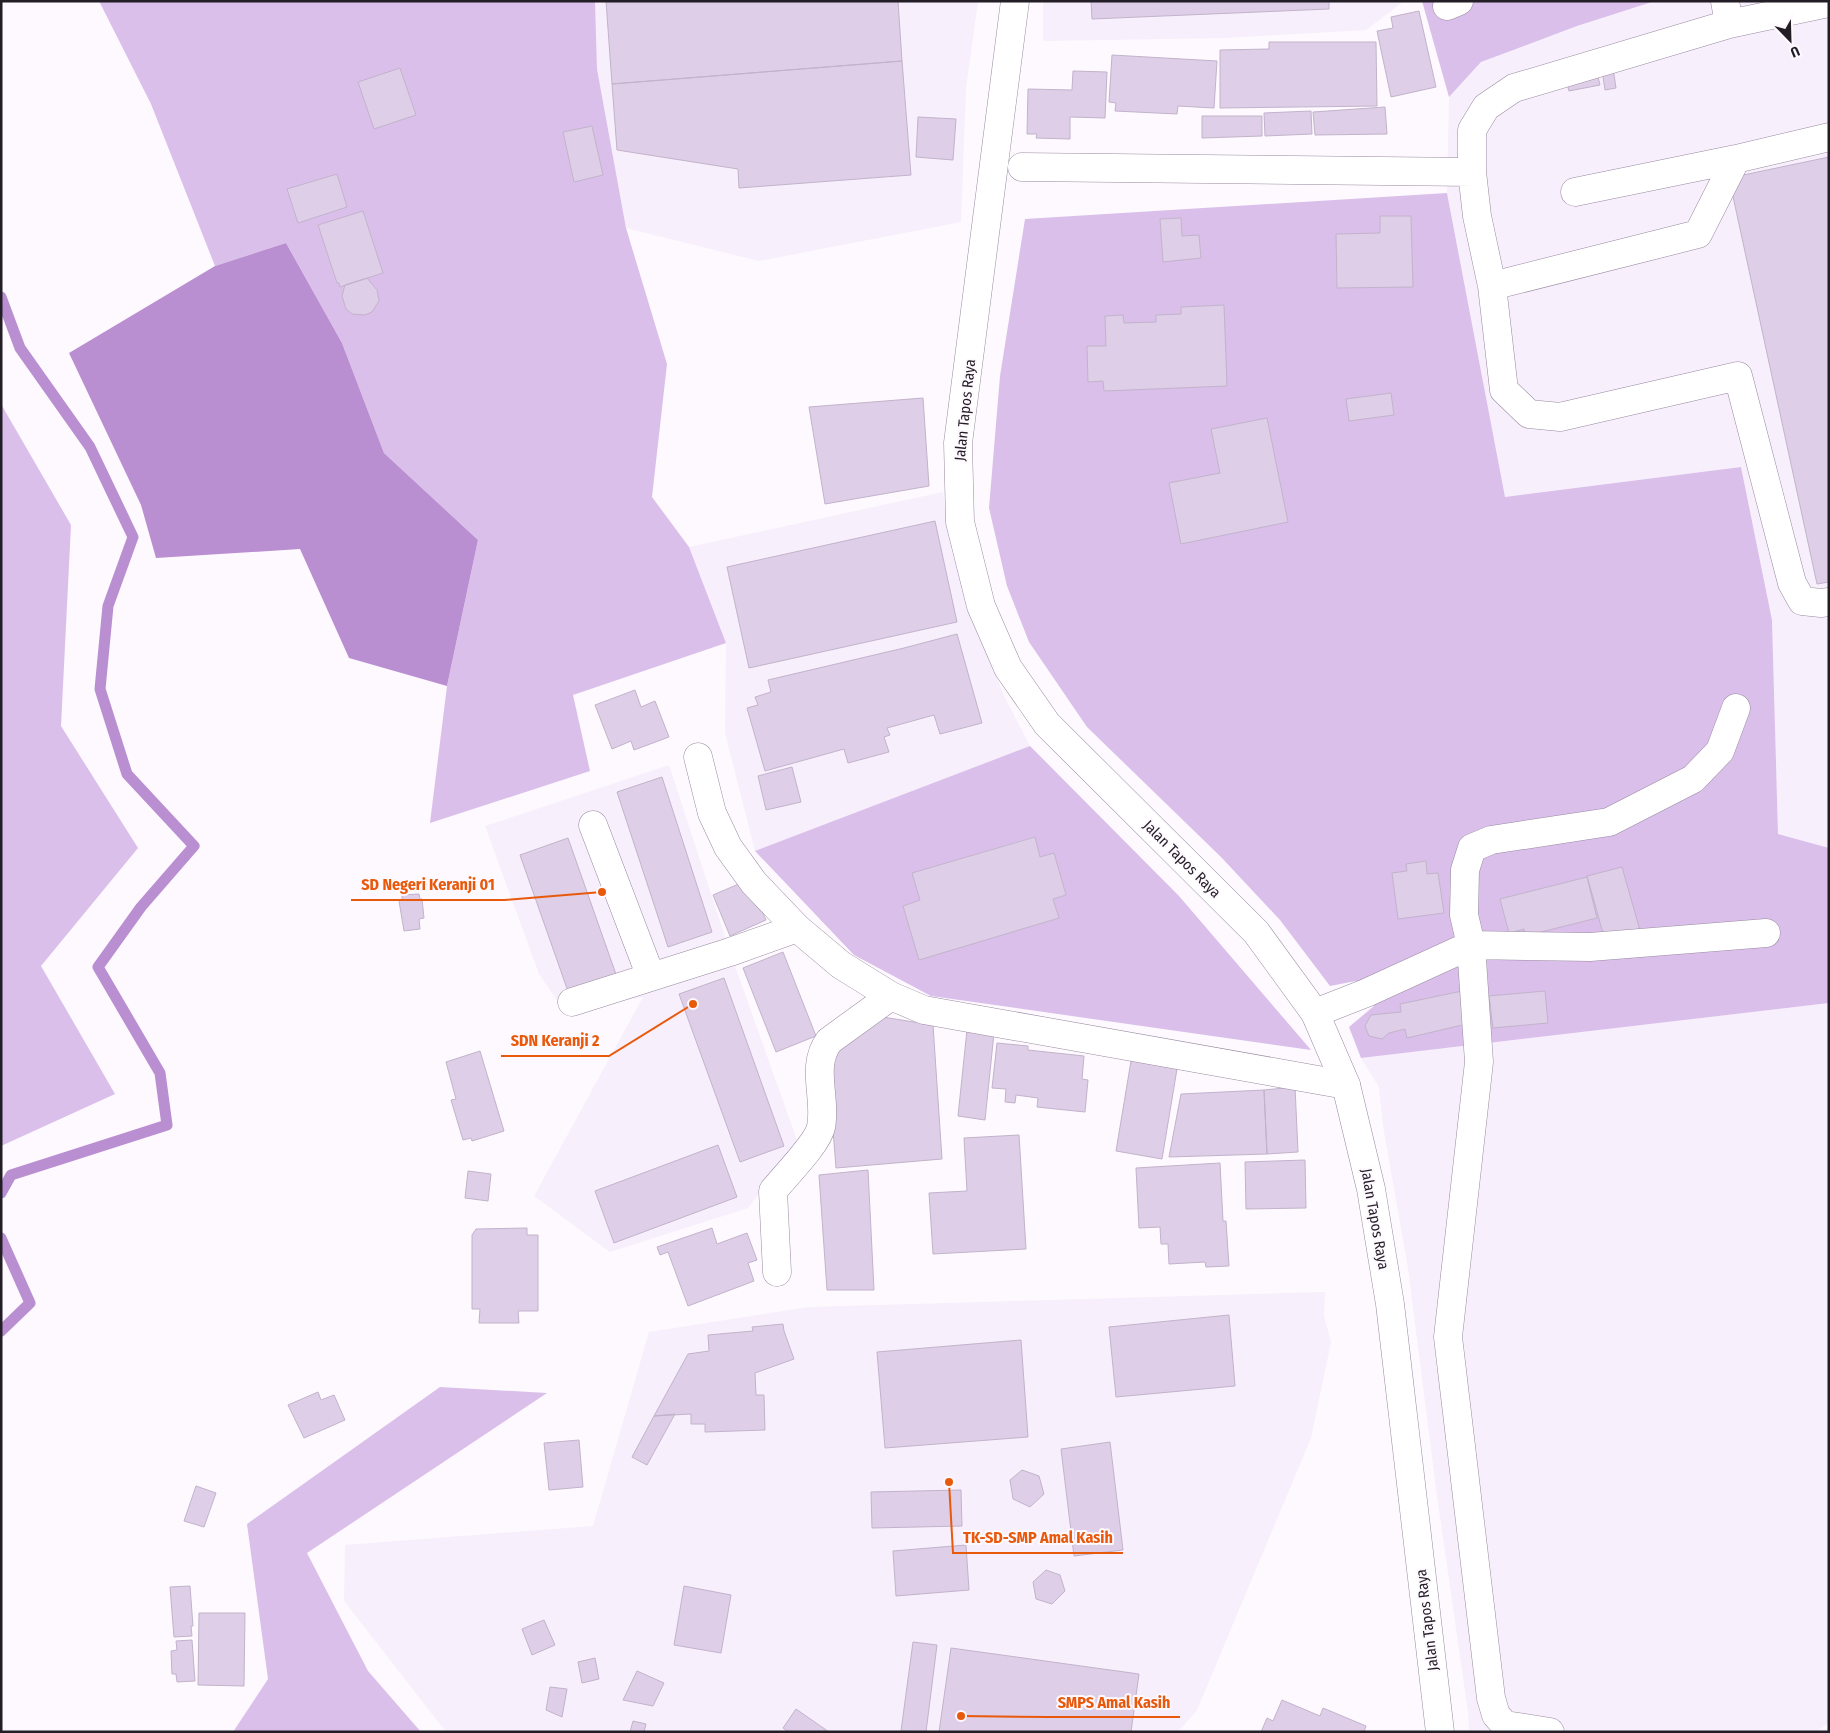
<svg xmlns="http://www.w3.org/2000/svg" width="1830" height="1733" font-family="'Fira Sans Condensed',sans-serif">
	<rect width="100%" height="100%" fill="#fdf9fe"/>
	<path fill="#f7effc" d="M595,1H978L966,88L961,222L759,261L626,228L597,69Z
		M1043,1H1404L1366,30L1225,38L1043,41Z
		M1655,1H1829V157L1729,178L1817,584L1829,582V848L1778,834L1772,620L1741,467L1505,497L1447,193L1449,97L1481,62L1577,26Z
		M943,492L952,553L1003,694L1030,746L755,851L725,733L726,643L689,547Z
		M669,765L730,952L798,1143L748,1208L610,1252L534,1196L643,997L565,1012L539,974L485,826Z
		M1829,1003V1723L1815,1732H1469L1468,1712L1437,1496L1408,1268L1383,1126L1379,1087L1361,1058Z
		M1325,1292L1324,1316L1331,1342L1311,1438L1197,1710L1178,1732H446L344,1601L345,1545L593,1526L649,1332L809,1307Z"/>
	<path fill="#dabfea" fill-rule="evenodd" d="M99,1H595L597,69L626,228L667,364L652,497L689,547L726,643L573,695L590,771L430,823L447,686L478,540L384,453L342,343L286,243L215,266L151,104Z
		M1422,1H1655L1577,26L1481,62L1449,97Z
		M1447,193L1505,497L1741,467L1772,620L1778,834L1829,848V1003L1361,1058L1349,1027L1374,1006L1356,981L1330,986L1280,920L1221,857L1087,727L1029,642L1007,586L989,508L1000,376L1025,219Z
		M1,404L71,525L61,726L138,848L41,966L115,1094L1,1146Z
		M1030,746L1179,896L1311,1050L931,996L854,955L755,851ZM1034,837L1040,857L1054,854L1066,895L1053,899L1059,918L919,959L903,906L920,900L913,873Z
		M440,1387L547,1393L307,1553L368,1671L421,1732H233L268,1679L247,1524Z"/>
	<path fill="#ba8fd1" d="M286,243L342,343L384,453L478,540L447,686L349,658L300,549L156,558L141,505L69,353L215,266Z"/>
	<g fill="none" stroke-linecap="round" stroke-linejoin="round">
		<path stroke="#ba8fd1" stroke-width="11" d="M1,297L20,348L90,447L133,537L108,606L100,689L127,774L194,846L141,907L98,967L160,1073L167,1125L11,1175L1,1193
			M1,1238L30,1303L1,1331"/>
	</g>
	<path fill="#decee7" stroke="#c2b3cb" d="M606,1H898L902,61L612,84Z
		M1091,1H1329V9L1092,19Z
		M1419,11L1436,87L1391,97L1377,31L1393,28L1391,17Z
		M1269,42H1376L1377,106L1220,108V50L1269,49Z
		M1112,55L1217,61L1214,108L1178,106L1177,114L1115,111L1116,103L1109,102Z
		M902,61L911,175L739,188L738,169L617,150L612,84Z
		M400,68L416,115L374,129L358,82Z
		M1613,68L1616,88L1605,90L1602,70Z
		M1073,71L1107,72L1105,118L1070,117V139L1036,138L1037,134H1027L1028,89L1072,90Z
		M1597,73L1600,85L1569,91L1566,80Z
		M1385,107L1387,134L1315,135L1313,112Z
		M1311,111L1312,134L1265,136L1264,113Z
		M1202,116H1262V136L1202,138Z
		M918,117L956,119L953,160L916,157Z
		M592,126L603,175L574,182L563,132Z
		M1829,157V582L1817,584L1729,178Z
		M337,174L347,207L298,223L287,189Z
		M363,211L383,273L340,287L339,283H337L318,225Z
		M1380,216H1411L1413,287L1337,288L1336,234L1380,233Z
		M1181,218L1182,236L1199,235L1201,258L1163,262L1160,219Z
		M367,278L377,290L379,301L372,312L365,315L352,314L346,309L342,296L345,285Z
		M1224,305L1227,386L1104,391L1103,381L1088,382L1087,346H1106L1105,316L1123,315L1124,323L1156,322V315L1181,314V307Z
		M1391,393L1394,415L1349,421L1346,399Z
		M923,398L929,486L825,504L809,407Z
		M1267,418L1288,522L1181,544L1169,483L1220,473L1211,429Z
		M935,521L957,622L749,668L727,567Z
		M957,634L982,723L940,734L934,715L887,728L890,735L884,737L889,752L848,763L844,749L765,771L747,708L758,705L755,697L771,692L768,680L904,648Z
		M635,690L641,707L655,701L669,737L634,750L631,741L612,749L595,705Z
		M792,767L801,802L766,810L758,776Z
		M662,777L712,932L668,947L617,792Z
		M1035,837L1040,857L1054,853L1066,895L1053,899L1059,918L919,960L903,906L920,900L912,873Z
		M568,838L618,980L570,997L520,855Z
		M1426,861L1427,874L1438,873L1444,913L1398,919L1392,873L1407,871L1406,864Z
		M1622,867L1641,934L1606,944L1587,876Z
		M1587,877L1597,918L1525,936L1524,929L1509,933L1500,899Z
		M748,880L766,920L730,936L713,895Z
		M419,894L420,899H422L424,918L419,919L420,929L404,931L399,901L402,900V895Z
		M783,952L816,1036L776,1052L743,968Z
		M724,978L784,1146L740,1162L679,994Z
		M1467,990L1475,1022L1407,1038L1405,1029L1389,1033L1382,1039L1369,1036L1365,1026L1371,1015L1401,1012L1400,1004Z
		M1545,991L1548,1023L1493,1028L1489,996Z
		M876,1016L933,1025L942,1159L836,1168L827,1052Z
		M967,1030L994,1033L985,1120L958,1116Z
		M997,1043L1028,1046V1050L1084,1056L1082,1079L1088,1080L1085,1112L1037,1107L1038,1098L1016,1095L1015,1103L1005,1102L1006,1089L992,1088Z
		M480,1051L504,1131L472,1141L471,1138L463,1140L451,1100L456,1099L446,1062Z
		M1132,1055L1178,1063L1162,1159L1116,1151Z
		M1295,1087L1298,1152L1267,1154L1264,1090Z
		M1264,1090L1267,1154L1169,1157L1181,1094Z
		M1019,1135L1026,1249L933,1254L929,1193L967,1191L964,1138Z
		M718,1145L737,1197L614,1243L595,1191Z
		M1305,1160L1306,1208L1246,1209L1245,1162Z
		M1220,1163L1223,1221H1226L1229,1266L1206,1267L1205,1262L1169,1264L1168,1244H1161L1160,1227L1139,1228L1136,1168Z
		M868,1170L874,1290H827L819,1175Z
		M468,1171L491,1174L488,1201L465,1198Z
		M527,1228V1235H538V1311H518L519,1323H479L480,1309H472V1235L476,1229Z
		M712,1228L717,1244L747,1233L757,1260L748,1263L754,1281L688,1306L668,1252L660,1255L657,1247Z
		M1229,1315L1235,1386L1116,1397L1109,1327Z
		M783,1324L784,1331L794,1359L755,1373L756,1395H764L765,1430L705,1432V1424H691V1414L654,1416L688,1354L709,1351L708,1335L753,1331L752,1327Z
		M1021,1340L1028,1437L885,1448L877,1352Z
		M318,1392L321,1400L334,1395L345,1420L304,1438L288,1405Z
		M675,1414L647,1465L632,1457L654,1416Z
		M579,1440L583,1487L549,1490L544,1443Z
		M1110,1442L1123,1550L1074,1556L1061,1449Z
		M1022,1470L1039,1476L1044,1494L1030,1507L1013,1499L1010,1480Z
		M196,1486L216,1493L204,1527L184,1521Z
		M961,1490L962,1526L872,1528L871,1492Z
		M966,1545L969,1590L896,1596L893,1551Z
		M1046,1570L1060,1575L1065,1591L1052,1604L1036,1599L1033,1582Z
		M190,1586L193,1626H191L192,1636L174,1637L170,1587Z
		M684,1586L731,1595L721,1653L674,1645Z
		M199,1613H245L244,1686L198,1685Z
		M544,1620L555,1645L532,1655L522,1629Z
		M192,1640L195,1681L177,1682L176,1674H172L171,1651L177,1650L176,1641Z
		M913,1642L937,1645L926,1732L901,1731Z
		M951,1648L1139,1674L1131,1732H939Z
		M595,1658L599,1679L582,1683L578,1662Z
		M637,1671L664,1683L653,1706L623,1700Z
		M550,1687L567,1689L562,1717L546,1710Z
		M1282,1700L1320,1716L1323,1708L1366,1726L1364,1732H1261L1267,1718L1273,1721Z
		M796,1709L829,1732H789L783,1728Z
		M633,1721L646,1724L644,1732H630Z"/>
	<g fill="none" stroke-linecap="round" stroke-linejoin="round">
		<defs>
			<path id="minor" d="M1725,1L1729,24
				M1829,3L1729,24L1514,88L1486,107L1472,130V172L1477,216L1492,286L1504,390L1529,414L1560,417L1738,376L1792,583L1802,601L1821,603L1829,602
				M1447,6L1459,1
				M1022,167L1472,172
				M1575,192L1736,159L1829,137
				M1492,286L1698,234L1736,159
				M698,757L712,813L728,847L754,883L797,928L841,965L891,996L924,1010L1346,1085
				M593,825L651,977
				M572,1002L730,952L797,928
				M1315,1013L1366,993L1471,945L1464,915L1465,870L1472,848L1491,840L1609,822L1693,779L1720,751L1736,708
				M777,1272L773,1191C784,1177 818,1143 821,1127C827,1098 810,1067 829,1041L891,996
				M1550,1732L1505,1725L1496,1715L1491,1698L1448,1337L1479,1062L1471,945L1590,947L1766,933"/>
			<path id="major" d="M1015,1L958,443L960,522L981,606L1008,668L1047,724L1256,932L1315,1013L1346,1085L1371,1189L1390,1304L1440,1732"/>
		</defs>
		<use href="#minor" stroke="#998aa1" stroke-width="29"/>
		<use href="#major" stroke="#998aa1" stroke-width="29"/>
		<use href="#minor" stroke="#fff" stroke-width="28"/>
		<use href="#major" stroke="#fff" stroke-width="28"/>
	</g>
	<g text-anchor="middle" dominant-baseline="central" stroke-width="4" stroke-linejoin="round" paint-order="stroke">
		<g font-size="15" fill="#231d26" stroke="#fdf9fe">
			<text transform="translate(965 410) rotate(-84)">Jalan Tapos Raya</text>
			<text transform="translate(1182 859) rotate(45)">Jalan Tapos Raya</text>
			<text transform="translate(1375 1219) rotate(80)">Jalan Tapos Raya</text>
			<text transform="translate(1427 1620) rotate(-97)">Jalan Tapos Raya</text>
		</g>
	</g>
	<path fill="none" stroke="#e8590c" stroke-width="2" d="M602 892L505 900H351M693 1004L609 1056H501M949 1482L953 1553H1123M961 1716L1048 1717H1180"/>
	<g fill="#e8590c" stroke="#fdf9fe" stroke-width="2">
		<circle cx="602" cy="892" r="5"/>
		<circle cx="693" cy="1004" r="5"/>
		<circle cx="949" cy="1482" r="5"/>
		<circle cx="961" cy="1716" r="5"/>
	</g>
	<g font-size="16" text-anchor="middle" font-weight="bold" fill="#e8590c" stroke="#fdf9fe" stroke-width="4" stroke-linejoin="round" paint-order="stroke">
		<text x="428" y="890">SD Negeri Keranji 01</text>
		<text x="555" y="1046">SDN Keranji 2</text>
		<text x="1038" y="1543">TK-SD-SMP Amal Kasih</text>
		<text x="1114" y="1708">SMPS Amal Kasih</text>
	</g>
	<rect width="1830" height="1733" fill="none" stroke="#231d26" stroke-width="5"/>
	<g transform="translate(1790 40) rotate(157)" stroke="#fdf9fe" stroke-width="4" paint-order="stroke">
	<path d="M0-4L9 19L0 12L-9 19Z" fill="#231d26"/>
	<text y="-8" font-size="14" font-weight="bold" text-anchor="middle" fill="#231d26">U</text>
	</g>
</svg>
